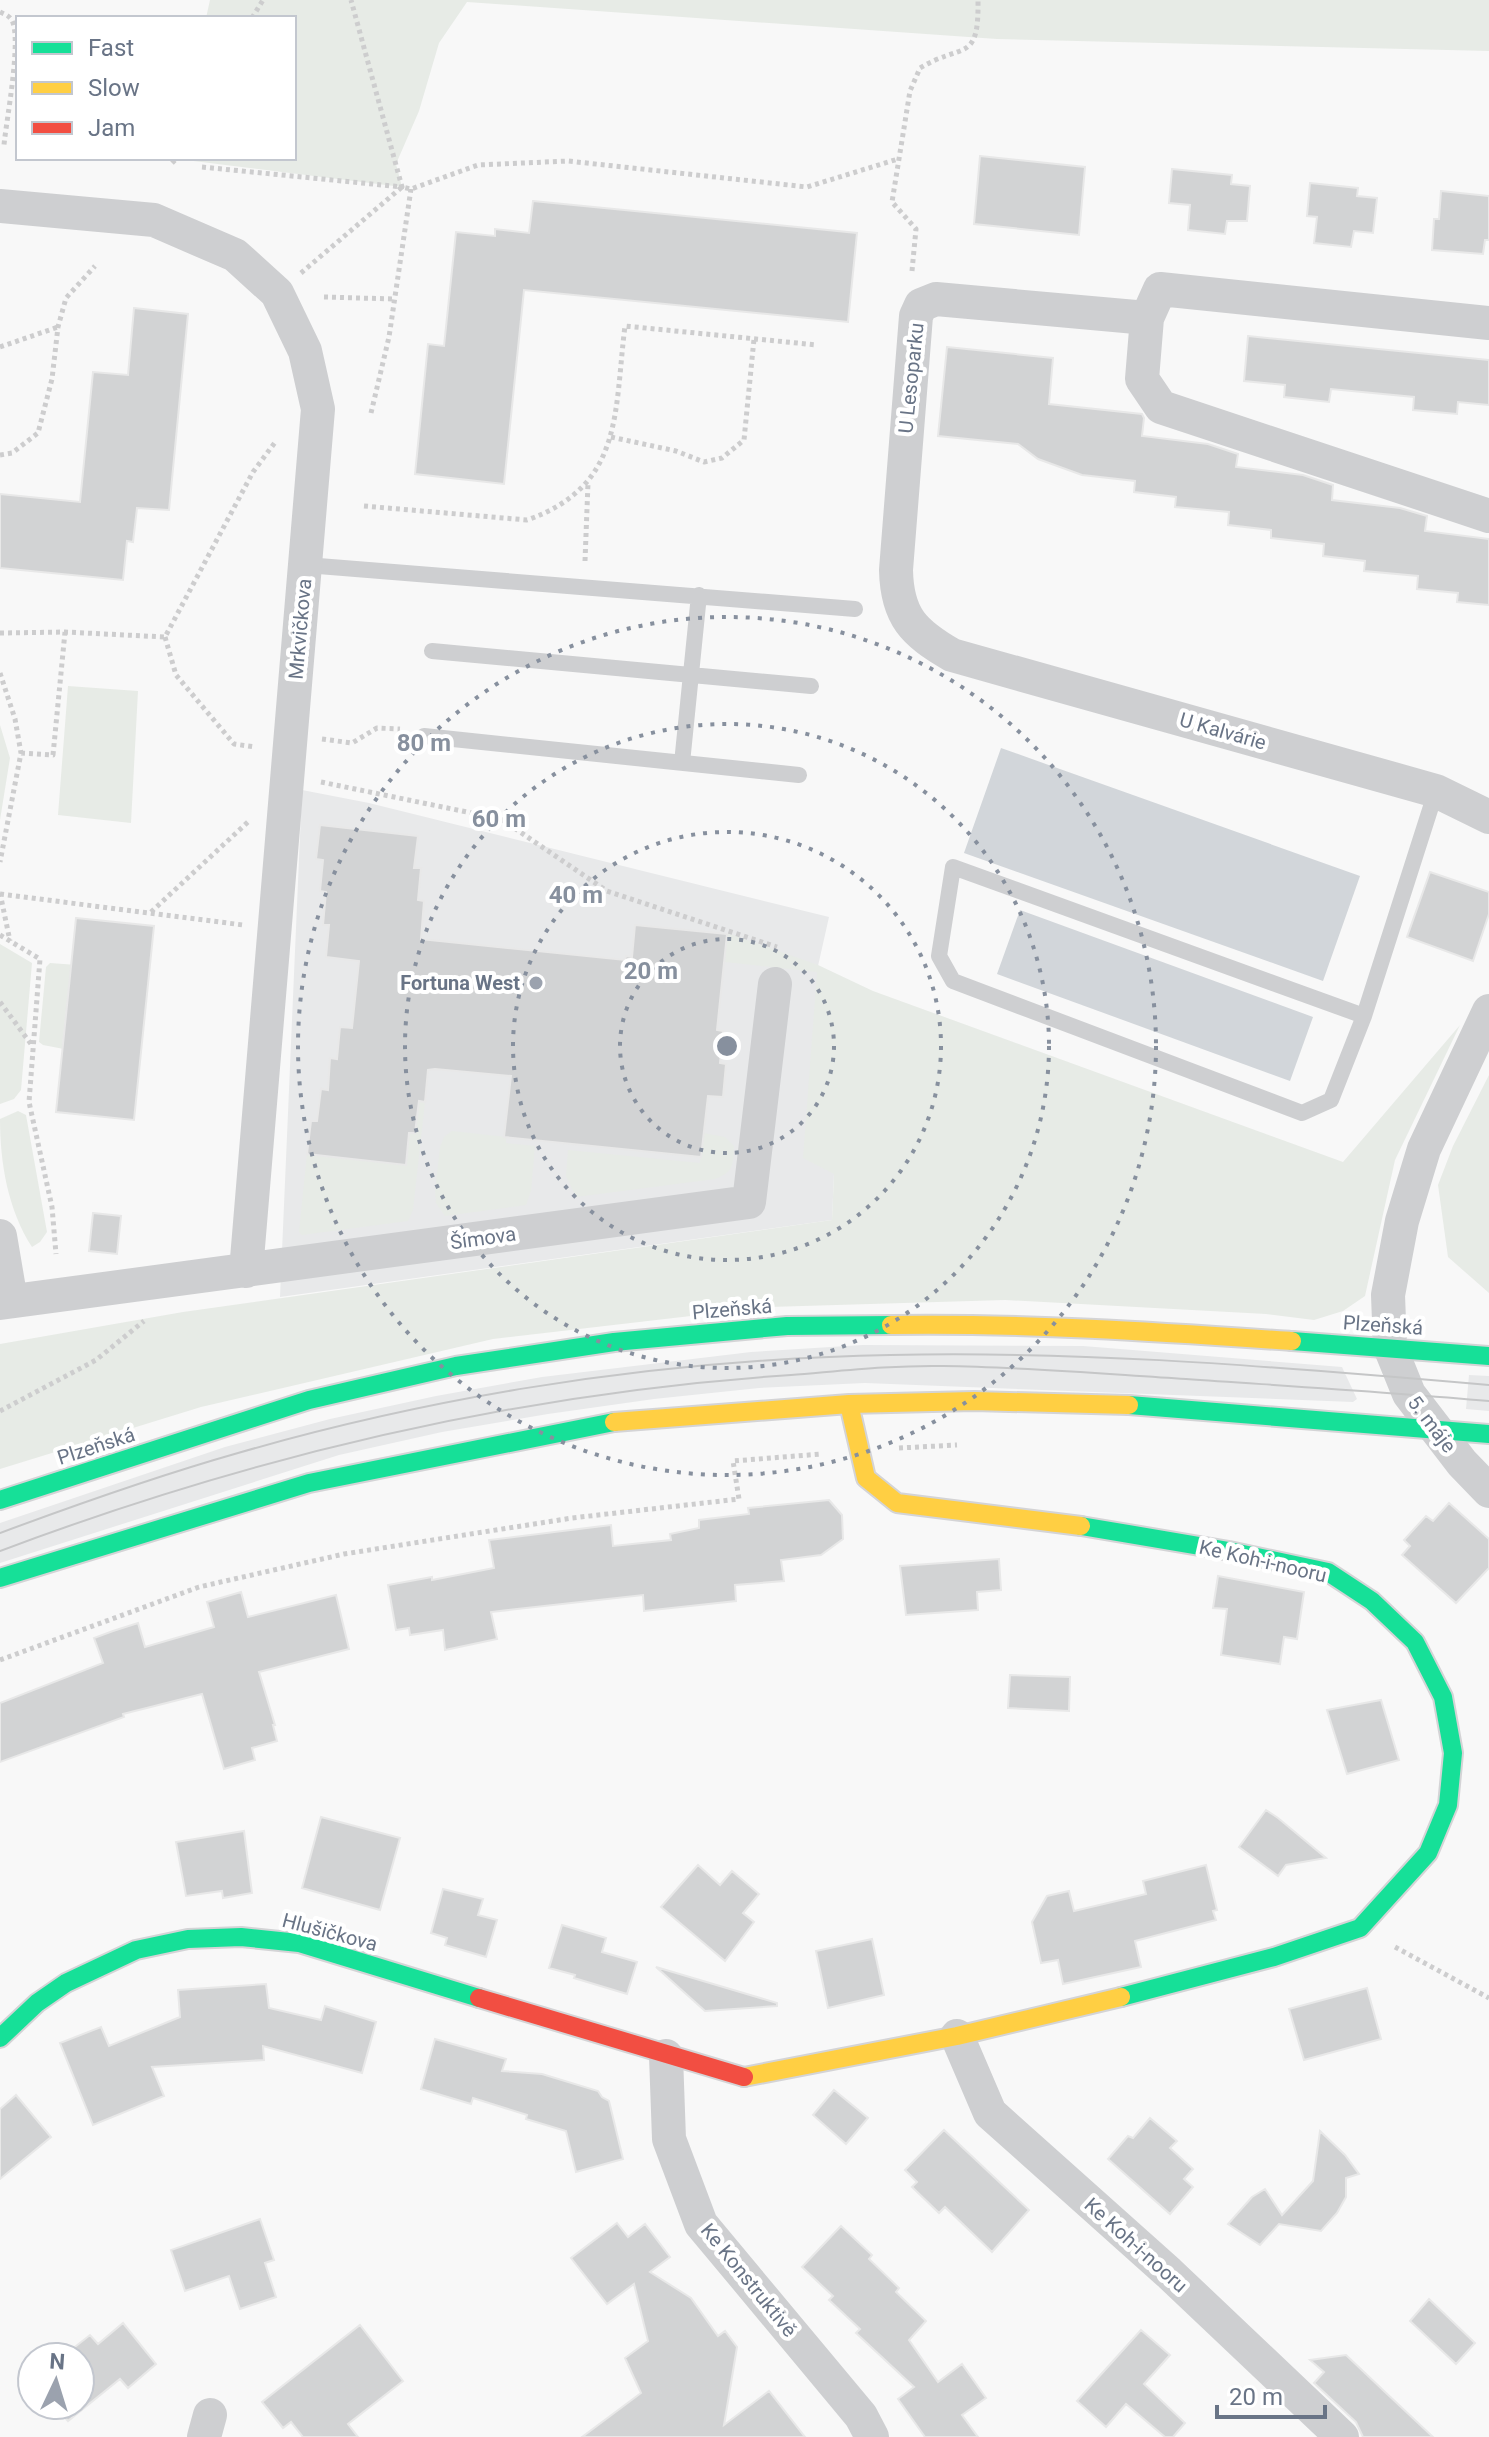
<svg xmlns="http://www.w3.org/2000/svg" width="1489" height="2437" font-family="Roboto,sans-serif">
	<rect width="100%" height="100%" fill="#f8f8f8"/>
	<path fill="#e8e9ea" d="M302,790L369,803L829,917L818,966L834,1174L832,1220L280,1297Z
		M863,1345L1083,1346L1342,1367L1357,1399L1353,1402L865,1383L759,1388L654,1399L548,1414L442,1432L339,1455L0,1563V1523L225,1447L330,1419L436,1396L542,1377L751,1352Z
		M1469,1375L1489,1376V1411L1466,1409Z"/>
	<path fill="#e7ebe6" d="M210,0H1489V51L997,39L467,2L439,43L419,111L396,164L402,187L177,159L294,158V18H206Z
		M68,686L138,691L131,823L58,815Z
		M0,725L10,758L0,820Z
		M727,933L818,965L873,991L1343,1162L1460,1025L1395,1160L1365,1296L1343,1311L1314,1320L1266,1314L1005,1300L769,1307L493,1339L201,1407L0,1469V1344L183,1312L832,1220L834,1174L803,1158L817,972L725,962Z
		M0,944L32,963L21,1090L14,1099L0,1104Z
		M50,963L77,965L69,983L62,1047L69,1050L43,1045L39,1042L46,967Z
		M1489,1075V1293L1448,1257L1438,1185L1453,1146Z
		M419,1101L425,1102L413,1210L408,1221L302,1235L299,1232L307,1154L406,1165L409,1133H415Z
		M18,1111L26,1115L47,1232L40,1242L32,1247C8,1210 0,1163 0,1119Z
		M452,1131L506,1137V1143L535,1146L531,1191L526,1205L445,1216L436,1203L435,1191L440,1147L444,1137Z
		M704,1133L725,1137L734,1146C733,1165 734,1172 715,1179L576,1197L566,1176L568,1150L700,1163Z"/>
	<path fill="#d2d6da" d="M1001,748L1360,876L1323,981L964,853Z
		M1020,910L1313,1017L1290,1081L997,974Z"/>
	<path fill="#d2d3d4" stroke="#e8e8e8" stroke-width="2" d="M980,156L1085,167L1079,235L974,224Z
		M1172,169L1232,175L1231,184L1250,186L1247,221H1227L1225,234L1188,230L1190,205L1169,203Z
		M1310,183L1358,188L1357,196L1377,198L1373,233L1354,231L1351,247L1314,243L1317,217L1307,216Z
		M1441,191L1489,196V240H1485L1483,254L1432,250L1434,219H1439Z
		M533,201L857,233L848,322L524,290L504,484L415,474L428,344L444,346L456,232L495,236V229L529,233Z
		M134,308L188,314L169,510L137,508L133,542L127,541L123,580L0,568V494L80,502L93,372L128,375Z
		M1248,336L1489,360V405L1458,402L1457,414L1413,410L1414,397L1331,389L1329,402L1284,397L1285,385L1244,381Z
		M947,347L1053,358L1049,404L1142,414L1144,418L1142,436L1208,444L1238,454L1236,467L1303,475L1333,485L1332,500L1400,508L1427,516L1425,531L1489,539V605L1457,602L1458,593L1417,589L1418,576L1364,571L1365,561L1323,556L1324,544L1271,538V530L1228,525L1229,512L1175,507L1176,497L1134,492L1135,481L1082,475L1038,459L1018,444L938,436Z
		M320,825L418,836L414,868H421L418,900L424,901L421,939L625,960L626,956L632,957L635,925L727,934L717,1030L723,1031L720,1063L726,1064L723,1097L708,1096L701,1157L504,1137L511,1076L435,1069L428,1070L425,1102L419,1101L415,1133H409L406,1165L307,1154L311,1121H317L321,1089L328,1090L330,1058L337,1059L340,1027L352,1028L359,961L326,957L329,925H323L326,892L320,891L323,860L316,859Z
		M1430,872L1489,892V914L1473,961L1407,937Z
		M76,918L154,926L134,1120L56,1112Z
		M93,1213L121,1216L117,1254L89,1251Z
		M829,1500L842,1515L843,1539L821,1555L781,1560L784,1581L735,1585L736,1601L644,1611L643,1595L491,1612L497,1639L445,1650L443,1630L410,1635L409,1628L396,1630L388,1585L432,1577V1580L494,1568L489,1540L611,1525L613,1546L671,1540L670,1534L699,1528V1520L749,1514L748,1508Z
		M1449,1503L1489,1539V1568L1456,1603L1402,1555L1410,1546L1404,1540L1426,1516L1433,1521Z
		M999,1559L1001,1590L977,1592L978,1610L906,1615L900,1566Z
		M1218,1576L1304,1592L1297,1639L1284,1637L1280,1664L1221,1655L1227,1609L1213,1608Z
		M241,1592L248,1617L336,1595L349,1649L259,1672L275,1725H273L277,1741L252,1748L255,1760L224,1769L202,1694L123,1714L124,1717L0,1762V1703L103,1663L94,1638L113,1631L138,1623L145,1647L214,1627L207,1602Z
		M1010,1675L1070,1677L1069,1711L1008,1708Z
		M1381,1700L1399,1760L1347,1774L1327,1710Z
		M1266,1810L1278,1818L1326,1858L1286,1865L1278,1876L1239,1847Z
		M321,1817L400,1838L380,1910L302,1888Z
		M244,1831L252,1893L223,1898L222,1891L186,1896L176,1842Z
		M698,1865L720,1885L732,1871L759,1894L743,1913L754,1922L725,1961L661,1907Z
		M1206,1865L1217,1910L1213,1911L1216,1920L1135,1941L1141,1967L1063,1984L1058,1960L1041,1963L1032,1922L1047,1896L1069,1891L1074,1911L1146,1894L1143,1881Z
		M443,1889L483,1899L478,1915L497,1920L486,1957L445,1945L447,1938L431,1933Z
		M562,1925L606,1938L602,1952L637,1962L627,1994L574,1978L575,1975L549,1968Z
		M872,1939L884,1995L828,2008L816,1951Z
		M656,1967L777,2003V2006L705,2011Z
		M266,1984L269,2008L321,2020L325,2006L376,2022L362,2073L263,2046L264,2060L152,2067L164,2096L93,2125L60,2043L101,2027L109,2046L180,2017L178,1990Z
		M1367,1988L1381,2039L1304,2060L1289,2009Z
		M435,2039L506,2059L502,2071L542,2074L598,2091L602,2097L609,2101L623,2159L576,2172L566,2131L526,2119L527,2115L473,2098L471,2104L421,2089Z
		M834,2090L868,2118L846,2144L813,2115Z
		M16,2095L51,2137L0,2179V2109Z
		M1150,2118L1177,2141L1170,2148L1193,2169L1184,2179L1193,2187L1170,2214L1108,2159L1128,2136L1133,2138Z
		M944,2130L1029,2210L992,2252L945,2207L939,2213L912,2187L917,2182L905,2170Z
		M1320,2131L1345,2155L1359,2174L1346,2178V2197L1337,2213L1321,2231L1279,2224L1260,2245L1228,2224L1252,2197L1265,2189L1282,2215L1313,2181Z
		M260,2219L274,2260L265,2263L276,2297L240,2309L229,2276L185,2291L171,2250Z
		M617,2223L628,2237L645,2224L670,2257L650,2272L691,2298L718,2336L725,2331L737,2347L724,2425L769,2391L805,2437H582L641,2393L625,2358L648,2341L634,2284L607,2304L571,2258Z
		M841,2226L872,2255L869,2259L899,2288L896,2292L926,2321L909,2340L938,2382L962,2364L986,2398L962,2415L978,2437H925L898,2399L914,2387L856,2333L860,2329L829,2300L833,2296L802,2267Z
		M1429,2299L1475,2343L1456,2364L1410,2321Z
		M123,2323L156,2364L128,2388L120,2379L68,2421L54,2405H80V2357H50L60,2349L71,2350L90,2335L98,2344Z
		M360,2325L403,2381L348,2424L358,2437H303L291,2422L283,2428L262,2402Z
		M1141,2330L1170,2355L1144,2384L1185,2423L1173,2437H1165L1126,2404L1106,2427L1077,2401Z
		M1346,2355L1384,2391L1433,2437H1363L1356,2422L1314,2383L1324,2372L1310,2360Z"/>
	<g fill="none" stroke-linecap="round" stroke-linejoin="round">
		<defs>
			<path id="fast" d="M1292,1341L1489,1356
				M1129,1405L1489,1434
				M0,1500L309,1400L456,1366L614,1342L787,1326L891,1325
				M1081,1526L1229,1551L1328,1572L1372,1601L1415,1642L1443,1697L1453,1753L1448,1805L1428,1853L1360,1928L1274,1957L1121,1997
				M0,1578L309,1483L614,1422
				M0,2038L37,2003L66,1983L136,1950L188,1939L241,1937L299,1943L479,1998"/>
			<path id="slow" d="M891,1325C1025,1323 1158,1332 1292,1341
				M849,1404L866,1478L897,1503L1081,1526
				M614,1422L849,1404L974,1401L1129,1405
				M744,2077L957,2036L1121,1997"/>
			<path id="jam" d="M479,1998L744,2077"/>
		</defs>
		<use href="#fast" stroke="#d4d4d6" stroke-width="22"/>
		<use href="#slow" stroke="#d4d4d6" stroke-width="22"/>
		<use href="#jam" stroke="#d4d4d6" stroke-width="22"/>
		<path stroke="#cdcdce" stroke-width="5" stroke-dasharray="4 4" stroke-linecap="butt" d="M0,12C4,14 8,15 11,19C23,34 6,122 4,145
			M252,18L263,0
			M172,163L177,158
			M202,167L402,187L351,0
			M912,271L916,229L892,202L910,91L920,68C963,42 979,64 978,0
			M301,273L402,187L411,189L478,165L568,161L807,187L898,159
			M324,297L394,299
			M0,347L58,327
			M371,413L389,337L411,189
			M611,437L676,451L704,462L722,458L744,440L754,339
			M0,455L12,453L38,433L52,379L58,327L66,298L95,266
			M364,506L527,520C624,486 614,412 625,326L817,345
			M585,561L588,483
			M0,633L65,632L165,637L253,472L276,441
			M165,637L176,675L234,744L255,747
			M0,673L15,719L21,753L0,862
			M322,739L352,743L377,728L400,729
			M21,753L53,755L65,632
			M321,782L501,819L607,891L777,947
			M0,893L10,941
			M0,894L243,925
			M151,912L249,821
			M0,935L40,959L29,1102L52,1207L56,1254
			M0,1002L31,1044
			M0,1411L96,1360L144,1321
			M899,1448L957,1445
			M0,1660L199,1587L344,1554L572,1518L739,1499L733,1461L821,1454
			M1395,1947L1489,1998"/>
		<path stroke="#cecfd1" stroke-width="16" d="M306,565L855,609
			M432,651L811,686
			M424,736L799,775
			M682,763L699,595
			M1364,1016L953,867L939,956L953,981L1302,1113L1331,1100L1364,1016L1436,791"/>
		<path stroke="#cecfd1" stroke-width="34" d="M0,206L154,220L235,255L277,293L305,351L318,409L246,1271
			M1147,318L936,299L921,305L916,316L896,570C897,617 914,633 952,655L1436,791L1489,817
			M1489,323L1160,289L1147,318L1142,379L1161,407L1489,516
			M1489,1011L1424,1149L1402,1221L1388,1295L1390,1347L1409,1394L1462,1463L1489,1491
			M0,1236L11,1301
			M0,1303L749,1202L775,984
			M957,2036L990,2113L1169,2273L1342,2437
			M666,2056L669,2139L701,2224L861,2416L872,2437
			M204,2437L210,2415"/>
		<use href="#fast" stroke="#16e098" stroke-width="18"/>
		<use href="#slow" stroke="#ffcf43" stroke-width="18"/>
		<use href="#jam" stroke="#f24e42" stroke-width="18"/>
		<path stroke="#c5c6c7" stroke-width="2" d="M0,1533C78,1504 157,1476 238,1453C428,1398 631,1365 829,1357C1049,1347 1270,1366 1489,1385
			M0,1551C255,1455 519,1393 791,1375C841,1371 892,1365 943,1366C1024,1367 1105,1374 1186,1379C1287,1386 1388,1392 1489,1401"/>
	</g>
	<g fill="none" stroke="#87909e" stroke-width="4" stroke-dasharray="4 8">
		<circle cx="727" cy="1046" r="107"/>
		<circle cx="727" cy="1046" r="214"/>
		<circle cx="727" cy="1046" r="322"/>
		<circle cx="727" cy="1046" r="429"/>
	</g>
	<circle fill="#9ba2ae" stroke="#fff" stroke-width="3" cx="536" cy="983" r="8"/>
	<g text-anchor="middle" dominant-baseline="central" stroke-width="8" stroke-linejoin="round" paint-order="stroke">
		<g font-size="20" fill="#697486" stroke="#fff">
			<text transform="translate(911 378) rotate(-84)">U Lesoparku</text>
			<text transform="translate(300 629) rotate(-85)">Mrkvičkova</text>
			<text transform="translate(1223 731) rotate(16)">U Kalvárie</text>
			<text transform="translate(483 1238) rotate(-8)">Šímova</text>
			<text transform="translate(732 1309) rotate(-5)">Plzeňská</text>
			<text transform="translate(1383 1325) rotate(4)">Plzeňská</text>
			<text transform="translate(1432 1424) rotate(53)">5. máje</text>
			<text transform="translate(96 1446) rotate(-18)">Plzeňská</text>
			<text transform="translate(1263 1561) rotate(13)">Ke Koh-i-nooru</text>
			<text transform="translate(330 1932) rotate(15)">Hlušičkova</text>
			<text transform="translate(1136 2245) rotate(42)">Ke Koh-i-nooru</text>
			<text transform="translate(749 2280) rotate(51)">Ke Konstruktivě</text>
		</g>
		<g font-size="20" font-weight="bold" fill="#697486" stroke="#fff" text-anchor="end">
			<text x="520" y="983">Fortuna West</text>
		</g>
	</g>
	<circle cx="727" cy="1046" r="12" fill="#87909e" stroke="#fff" stroke-width="4"/>
	<g font-size="24" text-anchor="middle" font-weight="bold" fill="#87909e" stroke="#fff" stroke-width="8" stroke-linejoin="round" paint-order="stroke">
		<text x="424" y="751">80 m</text>
		<text x="499" y="827">60 m</text>
		<text x="576" y="903">40 m</text>
		<text x="651" y="979">20 m</text>
	</g>
	<rect x="16" y="16" width="280" height="144" fill="#ffffff" stroke="#c3c7cf" stroke-width="2"/>
	<rect x="32" y="42" width="40" height="12" fill="#16e098" stroke="#c3c7cf" stroke-width="2"/>
	<text x="88" y="56" font-size="24" fill="#697486">Fast</text>
	<rect x="32" y="82" width="40" height="12" fill="#ffcf43" stroke="#c3c7cf" stroke-width="2"/>
	<text x="88" y="96" font-size="24" fill="#697486">Slow</text>
	<rect x="32" y="122" width="40" height="12" fill="#f24e42" stroke="#c3c7cf" stroke-width="2"/>
	<text x="88" y="136" font-size="24" fill="#697486">Jam</text>
	<g transform="translate(56 2381) rotate(4)"><circle r="38" fill="#ffffff" stroke="#c3c7cf" stroke-width="2"/>
	<path d="M0-6L14 30L0 20L-14 30Z" fill="#9ba2ae"/>
	<text y="-12" font-size="22" font-weight="bold" text-anchor="middle" fill="#697486">N</text>
	</g>
	<path d="M1217 2405v12h108v-12" fill="none" stroke="#697486" stroke-width="4"/>
	<text x="1229" y="2405" font-size="24" fill="#697486" stroke="#ffffff" stroke-width="6" paint-order="stroke">20 m</text>
</svg>
